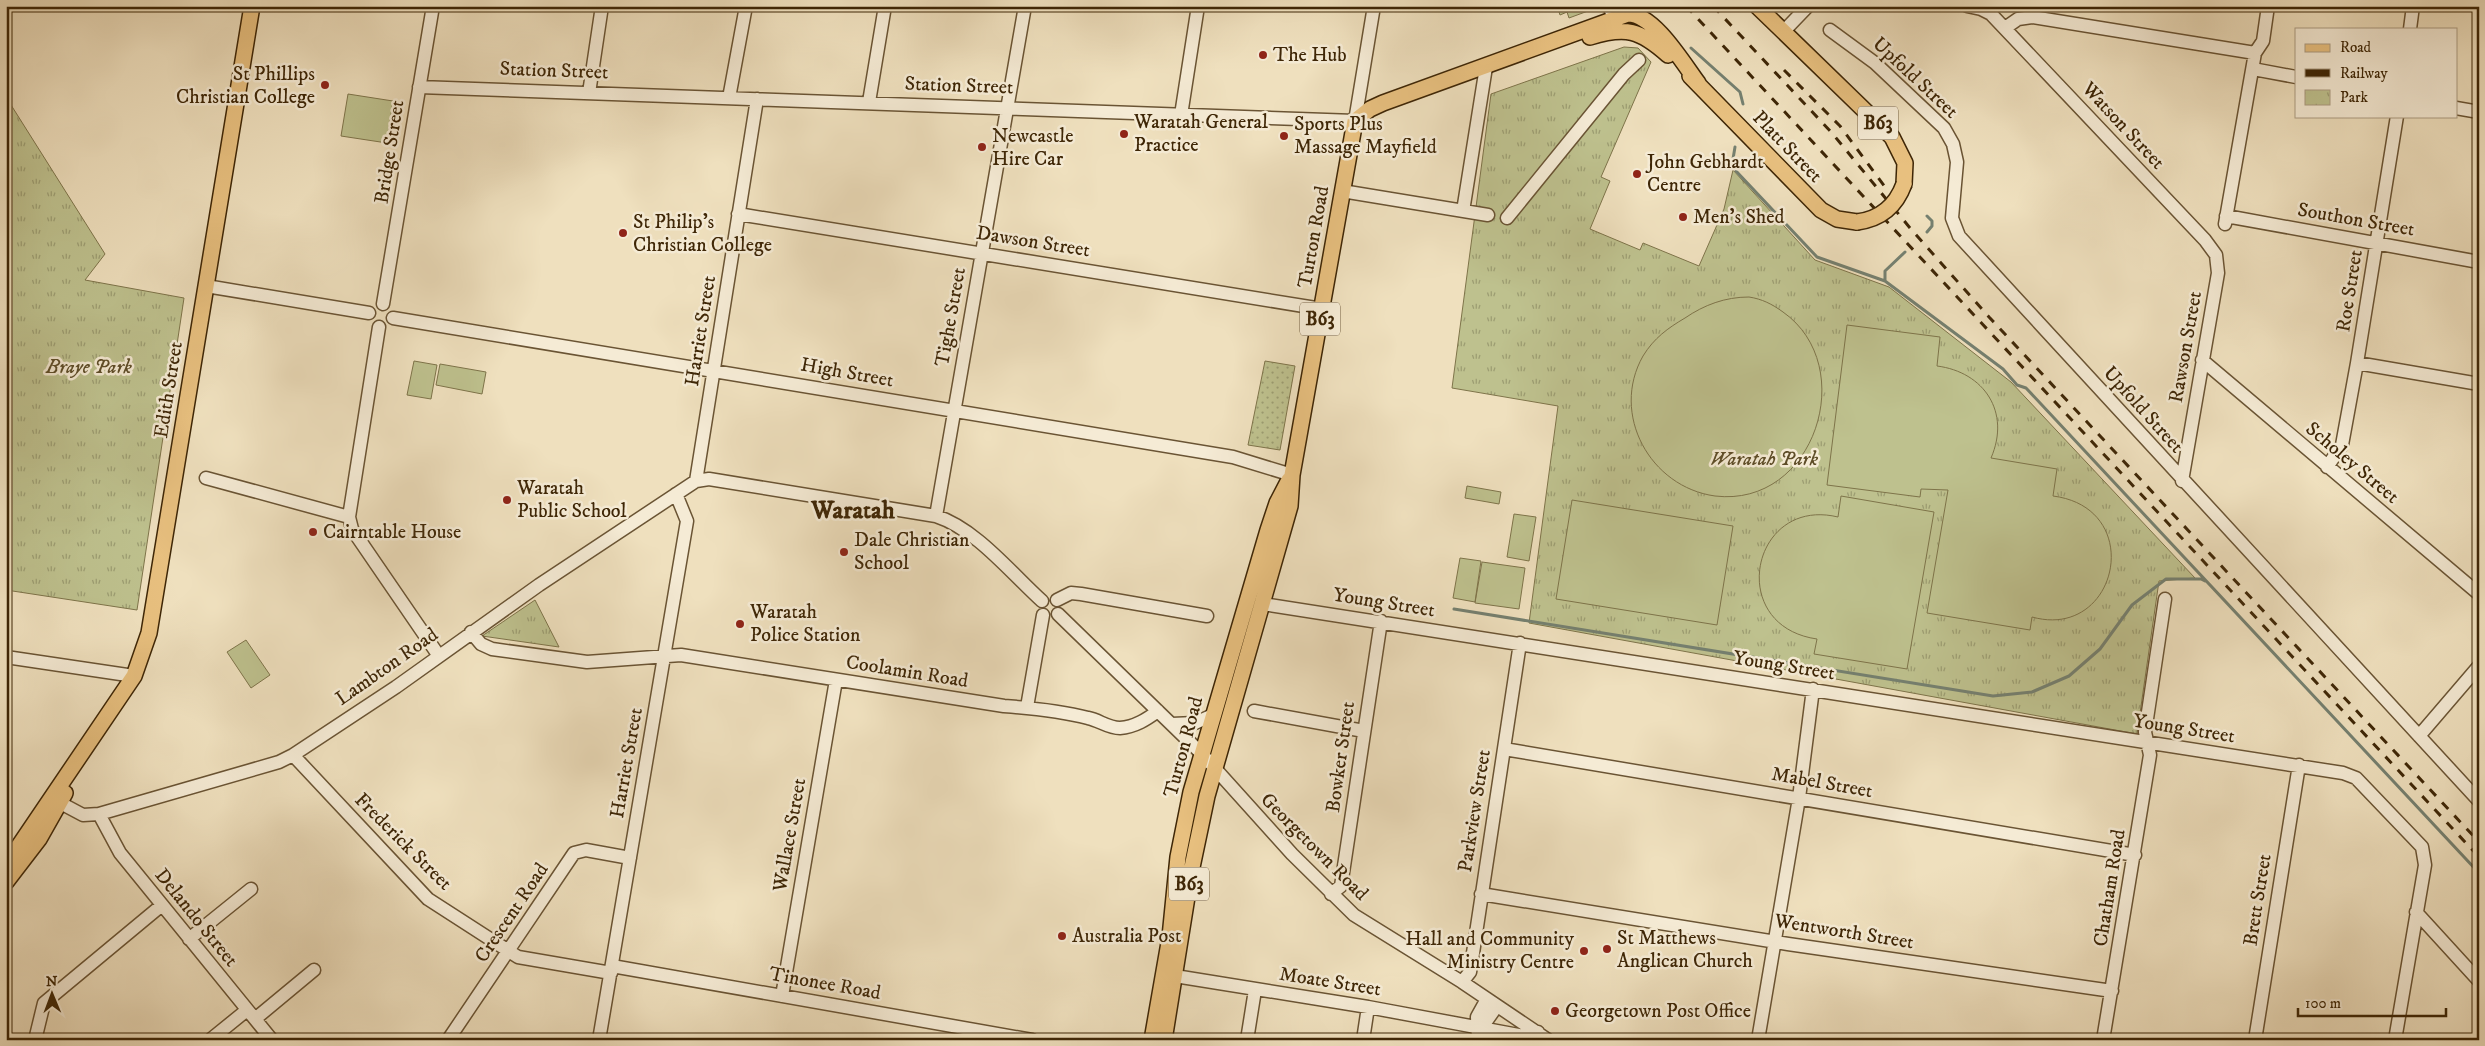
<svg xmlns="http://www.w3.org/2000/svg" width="2485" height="1046" font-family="'IM FELL DW Pica',serif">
	<defs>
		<pattern id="grass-dots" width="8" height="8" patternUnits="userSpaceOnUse" patternTransform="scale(1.25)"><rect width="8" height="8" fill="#bec18e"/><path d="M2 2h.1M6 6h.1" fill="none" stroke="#9c9d72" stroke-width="1.8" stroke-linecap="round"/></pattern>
		<pattern id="park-tufts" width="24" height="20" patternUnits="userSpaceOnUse" patternTransform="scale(1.25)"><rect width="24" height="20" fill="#bec18e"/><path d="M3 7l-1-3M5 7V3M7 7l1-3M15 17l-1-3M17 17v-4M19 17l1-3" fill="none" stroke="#9c9d72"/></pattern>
	</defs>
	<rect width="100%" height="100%" fill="#efe0be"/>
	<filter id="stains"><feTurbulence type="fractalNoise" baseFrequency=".004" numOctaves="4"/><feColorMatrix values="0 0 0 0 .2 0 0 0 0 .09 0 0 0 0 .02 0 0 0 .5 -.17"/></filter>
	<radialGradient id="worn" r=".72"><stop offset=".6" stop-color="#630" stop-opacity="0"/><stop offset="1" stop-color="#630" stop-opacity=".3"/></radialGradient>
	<path fill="url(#grass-dots)" stroke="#7e744a" d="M1265,361L1295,366L1280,450L1248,445Z"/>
	<path fill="url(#park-tufts)" stroke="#7e744a" d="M1557,6H1589L1588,11L1569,18L1567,12L1560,15Z
		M1624,47L1638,48L1651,62L1601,177L1610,181L1590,229L1640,250L1643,243L1699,266L1724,209L1733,170L1815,260L1889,287L2011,382L2195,578L2159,581L2137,734L1529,623L1558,406L1452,388L1491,94Z
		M6,97L105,254L85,280L184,298L137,610L6,590Z
		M535,600L559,647L482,636Z"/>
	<path fill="#bec18e" stroke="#7e744a" d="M348,94L393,101L387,143L341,136Z
		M1749,297C1762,299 1772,304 1783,312C1860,366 1815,508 1715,496C1650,487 1610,414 1643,356C1654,338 1668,328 1685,318C1704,305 1725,297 1749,297Z
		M1847,325L1940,337L1937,366C1984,372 2011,412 1991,458L2057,469L2053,496C2147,508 2118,641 2032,617L2030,630L1927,613L1948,490L1921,489L1920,497L1827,485Z
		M414,361L437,365L431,399L407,395Z
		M440,364L486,372L482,394L436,385Z
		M1467,486L1501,492L1499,504L1465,498Z
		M1841,496L1934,512L1907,669L1814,654L1817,639C1725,626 1751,496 1838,517Z
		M1572,500L1733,526L1717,625L1556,599Z
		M1514,514L1536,517L1529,561L1507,557Z
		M1460,558L1481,561L1475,602L1453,598Z
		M1482,562L1525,568L1519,609L1475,603Z
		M246,640L270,675L251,688L227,652Z"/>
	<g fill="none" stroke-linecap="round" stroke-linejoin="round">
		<path stroke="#758070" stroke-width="3" d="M1691,48L1740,92L1743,104
			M1735,147L1733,159L1736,171L1817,257L1885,281L2003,369L2017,385L2026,388L2479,873
			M1927,216L1932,221V226L1927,232
			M1885,281V271L1905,252
			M1454,609L1993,696L2032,692L2069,676L2100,649L2132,605L2166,579H2201L2205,581"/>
		<defs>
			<path id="minor" d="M1609,6L1614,18
				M1967,6L1981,9L1991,14L2205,240L2216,255L2218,273L2182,481
				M2005,28L2018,19L2032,17L2255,53
				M2410,29L2413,6
				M1830,30L1875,63L1944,128L1953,144L1957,162L1952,218L1959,236L2479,801
				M1784,31L1808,6
				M2253,69L2296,77
				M419,87L1355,121L1374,6
				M589,93L602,6
				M729,98L746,6
				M869,102L885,6
				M2456,108L2479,112
				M1181,115L1198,6
				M1342,191L1488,215
				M1463,211L1486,67
				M738,214L1322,309
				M2226,216L2479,262
				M1507,218L1624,74L1639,60
				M2225,224L2255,53L2263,41L2268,6
				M206,286L369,313
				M383,304L433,6
				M393,318L1233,457L1292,475
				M379,327L349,517L352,529L439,656
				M2202,360L2479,594
				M2357,363L2479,384
				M2327,467L2342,445L2357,363L2397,116
				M206,478L349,517
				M696,481L757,99
				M936,516L1025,6
				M1057,600L1071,593L1081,594L1207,616
				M1263,604L2343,773L2356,778L2422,847L2425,865L2395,1040
				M1058,614L1202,754L1292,854L1354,915L1462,982L1548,1040
				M471,632L481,644L492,649L587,662L681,655L1004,706C1032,708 1061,711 1088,718C1099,720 1108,728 1120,728C1135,727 1147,719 1158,711
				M6,657L134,676
				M1027,707L1043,615
				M1254,711L1364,731
				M1172,724L1195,723L1213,715
				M2419,736L2479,666
				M1504,749L2135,855
				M293,755L428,899L518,957L611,973
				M51,798L83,815L99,814L279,762L293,755L396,687L539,585L696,481L709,479L936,516C976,529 1011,573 1042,601
				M99,814L120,853L272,1040
				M1331,894L1341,886L1381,621
				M1481,894L1788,944L2112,991
				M2416,912L2479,981
				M189,939L251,889
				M612,966L1032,1040
				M1175,976L1368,1007L1524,1036L1538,1032
				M1462,982L1470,972L1473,953L1520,643
				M782,996L836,680
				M255,1019L314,970
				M1479,1028L1485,1023L1497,1006
				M35,1040L44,1003L162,905
				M210,1040L247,1010
				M448,1040L574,853L586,850L630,858
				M599,1040L687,521L676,494
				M1247,1040L1255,990
				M1363,1040L1368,1007
				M1478,1040L1477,1017L1487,999
				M1758,1040L1799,798L1813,689
				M2103,1040L2150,755L2145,732L2165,599
				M2255,1040L2299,765"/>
			<path id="major" d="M1757,6L1892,137L1905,163L1904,184
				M1590,37C1626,26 1640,30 1668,55
				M1690,76L1821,210L1837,219L1857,222
				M6,865L134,676L149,633L252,6
				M6,882L39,839L65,793
				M1152,1040L1170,937L1178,857L1191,792L1268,530L1277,503L1289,480
				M1164,1040L1191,872L1207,796L1290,506L1292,475L1355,121L1370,109L1383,103L1628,14C1654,14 1683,63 1698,83"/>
		</defs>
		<use href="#minor" stroke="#6a5434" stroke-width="15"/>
		<use href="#major" stroke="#3e2606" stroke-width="18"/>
		<use href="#minor" stroke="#f5ebd5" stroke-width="12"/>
		<use href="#major" stroke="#e8c07f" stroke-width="15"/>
		<path stroke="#3e2606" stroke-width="3" stroke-dasharray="9 9" stroke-linecap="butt" d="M1686,6L2479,857
			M1713,6L1832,133L1910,228L1989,317L2479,842
			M1784,70L1840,126L1888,191"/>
		<defs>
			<path id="major-bridge" d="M1857,222C1881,219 1896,206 1904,184"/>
		</defs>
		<use href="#major-bridge" stroke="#3e2606" stroke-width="18" stroke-linecap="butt"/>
		<use href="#major-bridge" stroke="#e8c07f" stroke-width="15"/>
	</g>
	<g fill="#8f2418" stroke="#f5ebd5" stroke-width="2">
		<circle cx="1263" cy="55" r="5"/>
		<circle cx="325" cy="85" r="5"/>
		<circle cx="1124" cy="134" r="5"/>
		<circle cx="1284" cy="136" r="5"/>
		<circle cx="982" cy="147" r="5"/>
		<circle cx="1637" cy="174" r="5"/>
		<circle cx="1683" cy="217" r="5"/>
		<circle cx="623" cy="233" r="5"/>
		<circle cx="507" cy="500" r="5"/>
		<circle cx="313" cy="532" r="5"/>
		<circle cx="844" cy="552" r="5"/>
		<circle cx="740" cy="624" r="5"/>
		<circle cx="1062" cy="936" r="5"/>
		<circle cx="1607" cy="949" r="5"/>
		<circle cx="1584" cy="951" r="5"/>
		<circle cx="1555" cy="1011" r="5"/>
	</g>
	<g text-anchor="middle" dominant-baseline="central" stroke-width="5" stroke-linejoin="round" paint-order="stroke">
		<g fill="#f5ebd5" stroke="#756144" stroke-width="1">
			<rect x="1858" y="106.5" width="40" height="33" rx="4"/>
			<rect x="1300" y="302.5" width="40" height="33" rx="4"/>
			<rect x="1169" y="867.5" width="40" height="33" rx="4"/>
		</g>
		<g font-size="19" font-weight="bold" fill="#3e2606">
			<text x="1878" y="123">B63</text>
			<text x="1320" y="319">B63</text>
			<text x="1189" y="884">B63</text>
		</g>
		<g font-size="20" fill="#3e2606" stroke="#f5ebd5" text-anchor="start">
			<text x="1273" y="55">The Hub</text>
			<text x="315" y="74" text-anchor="end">St Phillips<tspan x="315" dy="23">Christian College</tspan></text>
			<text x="1134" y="122">Waratah General<tspan x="1134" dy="23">Practice</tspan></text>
			<text x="1294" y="124">Sports Plus<tspan x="1294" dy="23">Massage Mayfield</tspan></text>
			<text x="992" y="136">Newcastle<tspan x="992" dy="23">Hire Car</tspan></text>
			<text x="1647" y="162">John Gebhardt<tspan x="1647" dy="23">Centre</tspan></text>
			<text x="1693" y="217">Men’s Shed</text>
			<text x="633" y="222">St Philip’s<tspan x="633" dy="23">Christian College</tspan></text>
			<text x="517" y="488">Waratah<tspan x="517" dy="23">Public School</tspan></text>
			<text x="323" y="532">Cairntable House</text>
			<text x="854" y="540">Dale Christian<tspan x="854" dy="23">School</tspan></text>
			<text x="750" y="612">Waratah<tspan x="750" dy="23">Police Station</tspan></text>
			<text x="1072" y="936">Australia Post</text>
			<text x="1617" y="938">St Matthews<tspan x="1617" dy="23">Anglican Church</tspan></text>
			<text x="1574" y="939" text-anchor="end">Hall and Community<tspan x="1574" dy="23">Ministry Centre</tspan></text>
			<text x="1565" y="1011">Georgetown Post Office</text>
		</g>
		<g font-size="20" fill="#3e2606" stroke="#f5ebd5">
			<text transform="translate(554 71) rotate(2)">Station Street</text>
			<text transform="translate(1915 78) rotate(43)">Upfold Street</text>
			<text transform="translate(959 86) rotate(2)">Station Street</text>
			<text transform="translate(2123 126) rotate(47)">Watson Street</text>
			<text transform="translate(1787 147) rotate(46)">Platt Street</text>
			<text transform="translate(390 152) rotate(-81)">Bridge Street</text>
			<text transform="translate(2356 220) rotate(10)">Southon Street</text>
			<text transform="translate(1314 237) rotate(-80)">Turton Road</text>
			<text transform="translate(1033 242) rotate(9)">Dawson Street</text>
			<text transform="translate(2350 291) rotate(-81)">Roe Street</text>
			<text transform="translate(951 317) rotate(-80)">Tighe Street</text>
			<text transform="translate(701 331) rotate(-81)">Harriet Street</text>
			<text transform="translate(2186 347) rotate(-80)">Rawson Street</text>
			<text transform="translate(847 373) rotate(10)">High Street</text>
			<text transform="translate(169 390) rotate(-81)">Edith Street</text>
			<text transform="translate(2143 410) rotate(48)">Upfold Street</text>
			<text transform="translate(2352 463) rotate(40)">Scholey Street</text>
			<text transform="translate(1384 603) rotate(9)">Young Street</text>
			<text transform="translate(1784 666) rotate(9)">Young Street</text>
			<text transform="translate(387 667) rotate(-35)">Lambton Road</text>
			<text transform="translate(907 672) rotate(9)">Coolamin Road</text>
			<text transform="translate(2184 729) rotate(9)">Young Street</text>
			<text transform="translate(1184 747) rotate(-75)">Turton Road</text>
			<text transform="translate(1341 757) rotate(-82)">Bowker Street</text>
			<text transform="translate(627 763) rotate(-80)">Harriet Street</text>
			<text transform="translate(1822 783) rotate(10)">Mabel Street</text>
			<text transform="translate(1475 811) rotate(-81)">Parkview Street</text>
			<text transform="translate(790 835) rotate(-80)">Wallace Street</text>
			<text transform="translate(403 842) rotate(45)">Frederick Street</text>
			<text transform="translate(1314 847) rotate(45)">Georgetown Road</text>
			<text transform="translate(2110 888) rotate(-81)">Chatham Road</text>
			<text transform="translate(2258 900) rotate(-81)">Brett Street</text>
			<text transform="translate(512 913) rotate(-56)">Crescent Road</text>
			<text transform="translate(196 918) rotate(51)">Delando Street</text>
			<text transform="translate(1844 932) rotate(9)">Wentworth Street</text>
			<text transform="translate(1330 982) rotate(9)">Moate Street</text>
			<text transform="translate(825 984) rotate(10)">Tinonee Road</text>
		</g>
		<g font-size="20" font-style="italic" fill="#5e4d28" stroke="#f5ebd5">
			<text x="89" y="367">Braye Park</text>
			<text x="1764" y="459">Waratah Park</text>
		</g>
		<g font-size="25" font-weight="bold" fill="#3e2606" stroke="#f5ebd5">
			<text x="853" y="510">Waratah</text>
		</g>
	</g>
	<rect width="2485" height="1046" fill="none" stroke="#efe0be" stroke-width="25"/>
	<rect x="8" y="8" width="2470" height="1031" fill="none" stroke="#3e2606" stroke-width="2.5"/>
	<rect x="12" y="12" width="2460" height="1021" fill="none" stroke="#3e2606"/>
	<rect x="2295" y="28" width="162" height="90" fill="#f5ebd5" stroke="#ac9c82"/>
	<rect x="2305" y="44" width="25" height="8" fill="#e8c07f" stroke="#ac9c82"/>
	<text x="2340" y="52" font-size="15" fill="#3e2606">Road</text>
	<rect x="2305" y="69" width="25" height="8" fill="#3e2606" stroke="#ac9c82"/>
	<text x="2340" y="78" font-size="15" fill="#3e2606">Railway</text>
	<rect x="2305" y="90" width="25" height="15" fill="url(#park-tufts)" stroke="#ac9c82"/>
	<text x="2340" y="102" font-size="15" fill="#3e2606">Park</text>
	<g transform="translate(52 994) rotate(359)" stroke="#f5ebd5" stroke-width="4" paint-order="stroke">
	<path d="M0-4L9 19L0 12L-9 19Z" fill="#3e2606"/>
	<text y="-8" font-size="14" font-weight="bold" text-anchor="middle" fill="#3e2606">N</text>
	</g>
	<path d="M2298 1008v8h148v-8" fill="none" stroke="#3e2606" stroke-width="2.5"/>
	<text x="2305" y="1008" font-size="15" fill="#3e2606" stroke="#f5ebd5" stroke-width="4" paint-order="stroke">100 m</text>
	<rect width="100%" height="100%" filter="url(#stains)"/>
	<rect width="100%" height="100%" fill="url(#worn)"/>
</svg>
